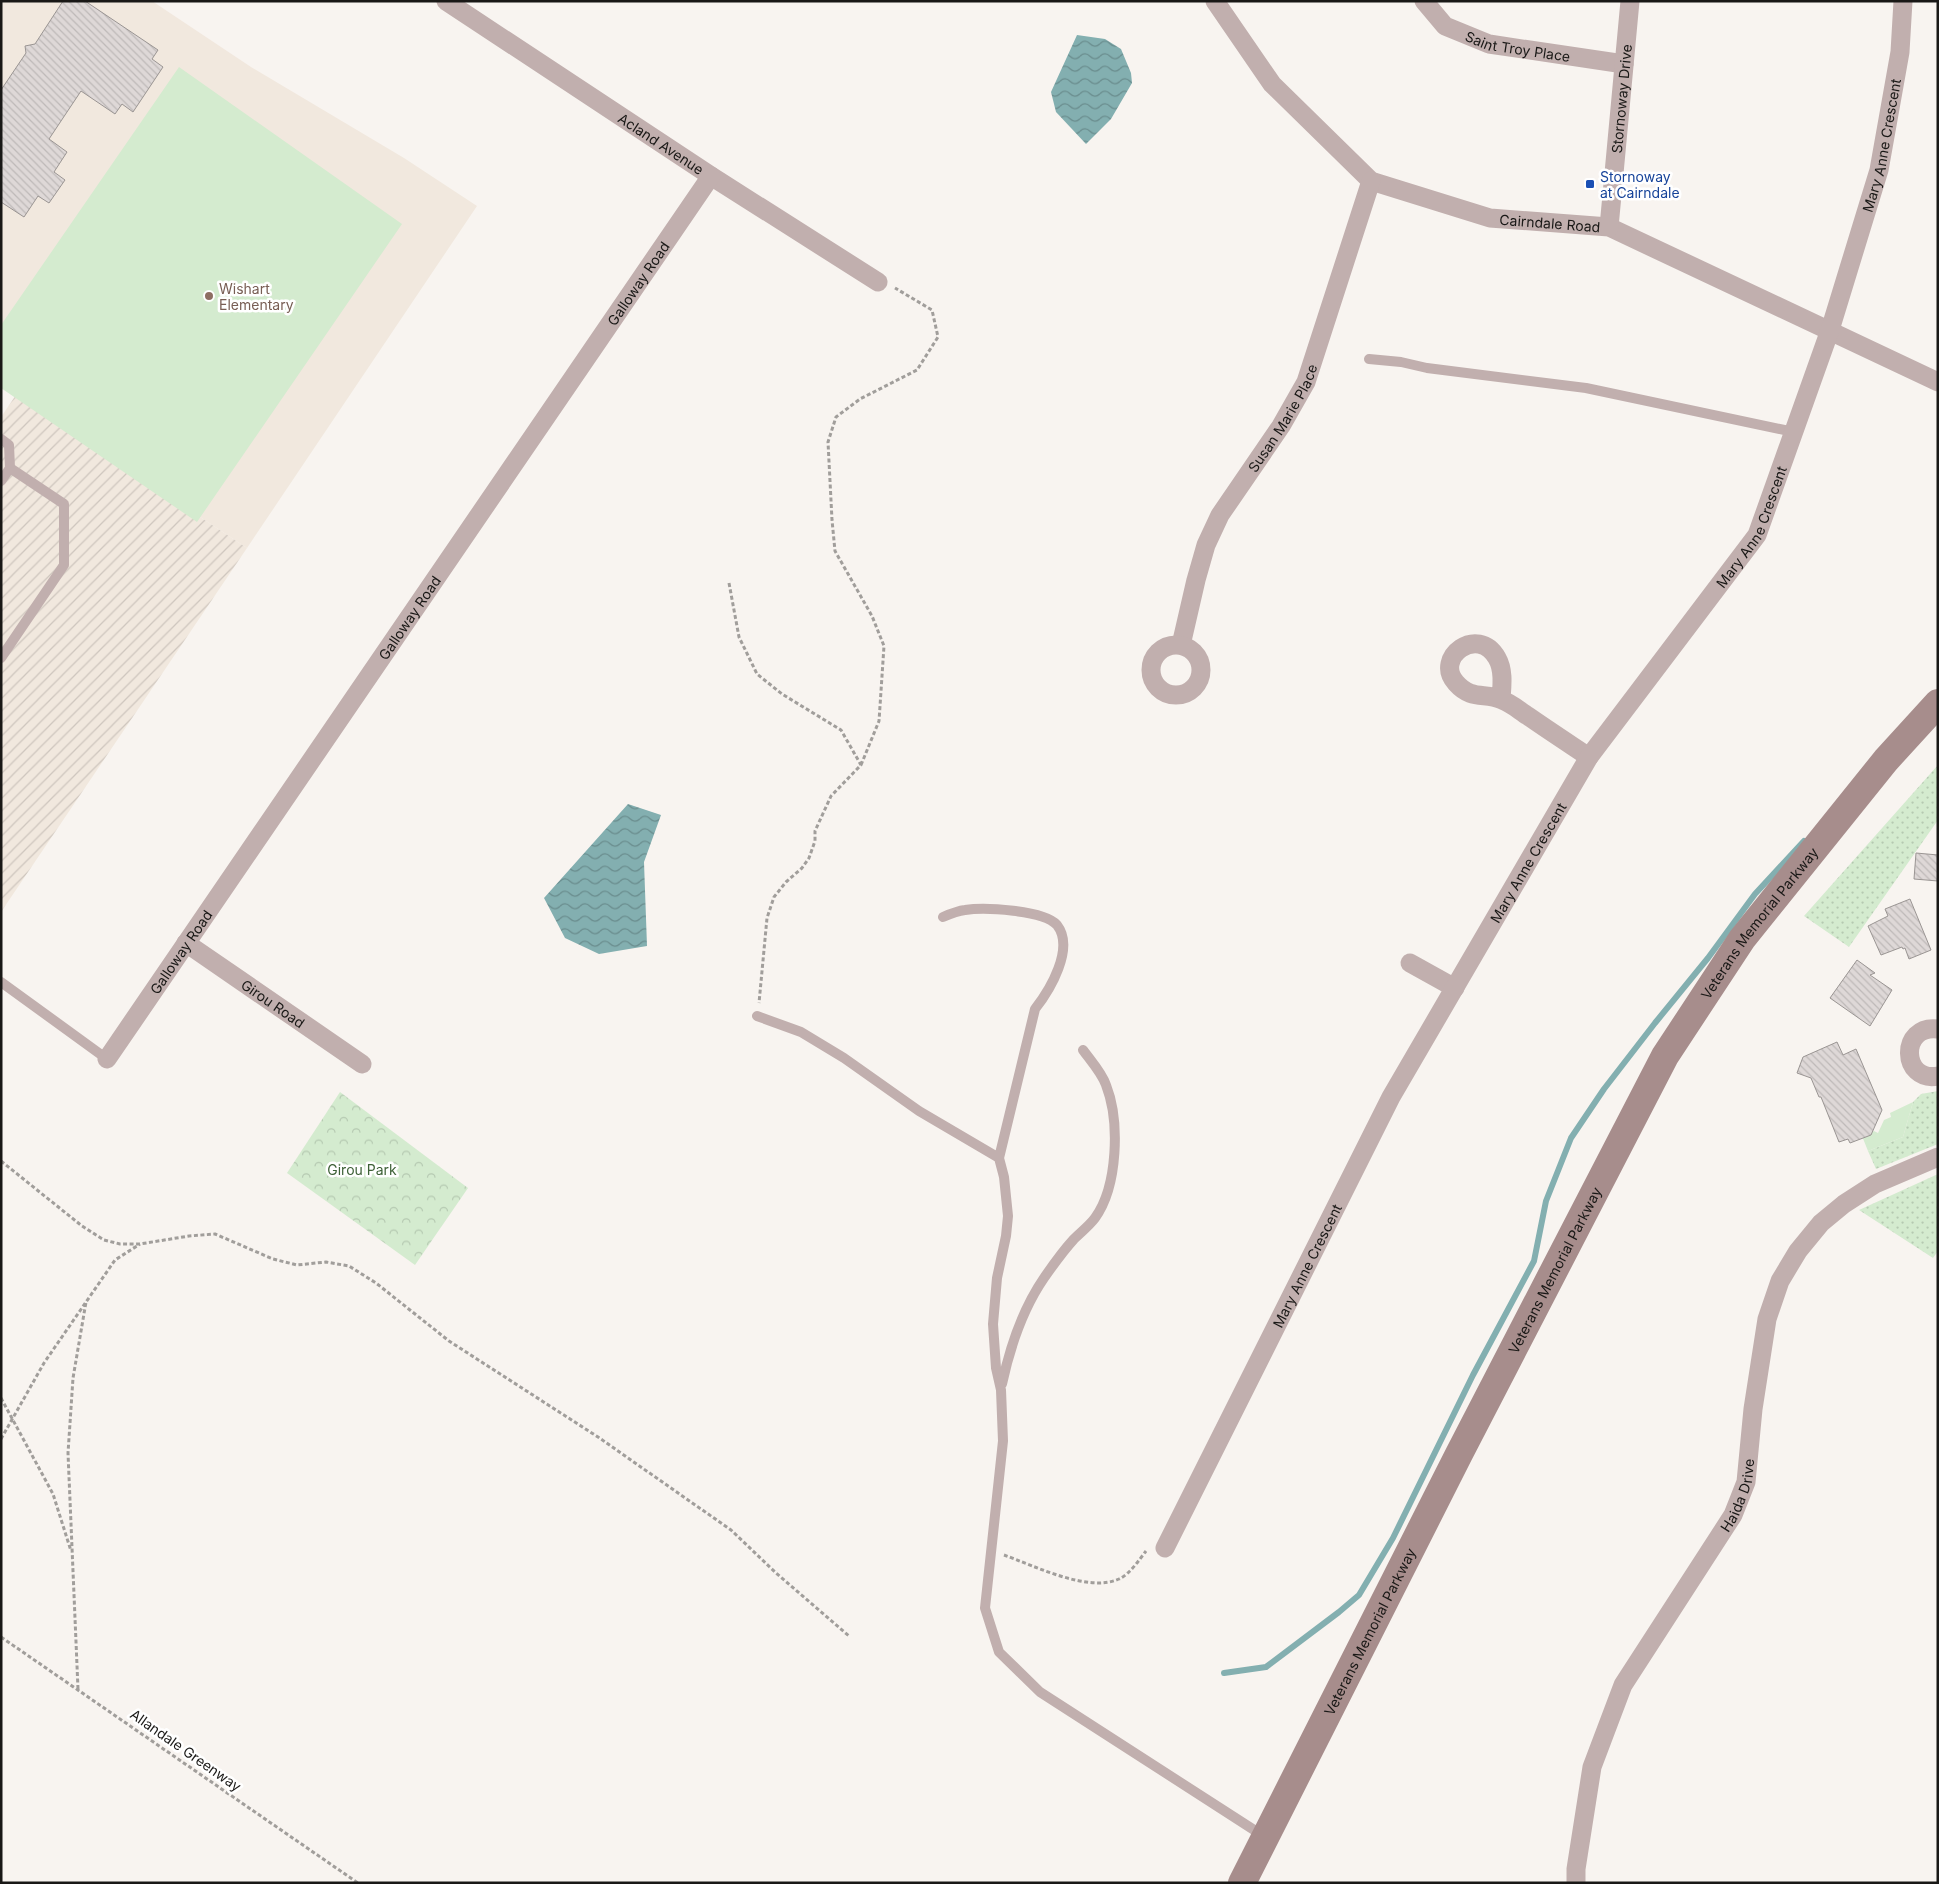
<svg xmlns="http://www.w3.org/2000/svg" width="1939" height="1884" font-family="Inter,sans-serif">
	<defs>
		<pattern id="industrial-furrows" width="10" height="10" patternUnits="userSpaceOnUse" patternTransform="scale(1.25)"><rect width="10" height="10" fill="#f1e8de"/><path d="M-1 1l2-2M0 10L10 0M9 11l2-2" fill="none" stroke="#cec6be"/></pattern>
		<pattern id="grass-dots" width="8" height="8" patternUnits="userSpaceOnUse" patternTransform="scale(1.25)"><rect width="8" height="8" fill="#d4ebcf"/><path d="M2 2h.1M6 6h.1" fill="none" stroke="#b5c9b1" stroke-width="1.8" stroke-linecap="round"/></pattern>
		<pattern id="park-crowns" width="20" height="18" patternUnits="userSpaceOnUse" patternTransform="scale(1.25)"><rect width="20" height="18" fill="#d4ebcf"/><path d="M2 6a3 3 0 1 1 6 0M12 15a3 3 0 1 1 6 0" fill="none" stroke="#b5c9b1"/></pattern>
		<pattern id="water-waves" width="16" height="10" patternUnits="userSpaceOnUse" patternTransform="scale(1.25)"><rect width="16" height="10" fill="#83afb0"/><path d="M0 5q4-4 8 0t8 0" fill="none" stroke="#6a8d8e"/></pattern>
		<pattern id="building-back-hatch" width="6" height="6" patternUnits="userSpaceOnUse" patternTransform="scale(1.25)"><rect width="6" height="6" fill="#ded8d7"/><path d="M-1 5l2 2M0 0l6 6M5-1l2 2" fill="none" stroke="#beb9b8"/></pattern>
	</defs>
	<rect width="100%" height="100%" fill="#f8f4f0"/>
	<path fill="#f1e8de" d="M1,1H152L251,67L404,158L477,206L247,548L1,385Z"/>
	<path fill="url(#industrial-furrows)" d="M16,395L247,548L1,912V417Z"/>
	<path fill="url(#grass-dots)" d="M1938,765V820L1849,947L1804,916Z
		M1938,1091V1144L1876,1169L1868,1151L1903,1137L1913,1102L1921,1094Z
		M1938,1174V1251L1933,1258L1859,1210Z"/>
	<path fill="url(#park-crowns)" d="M340,1092L468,1188L415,1265L287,1173Z"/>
	<path fill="#d4ebcf" d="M179,67L402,224L197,522L1,388V325Z
		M1913,1102L1903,1137L1868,1151L1862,1136L1874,1131L1878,1133L1884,1120L1891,1117L1890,1113Z"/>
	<path fill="url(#water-waves)" d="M1077,35L1105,39L1121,49L1131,73L1132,83L1111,119L1086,144L1056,112L1051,92Z
		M628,804L661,815L644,862L647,946L599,954L565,938L544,898Z"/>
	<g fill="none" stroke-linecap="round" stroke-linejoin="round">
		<path stroke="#83afb0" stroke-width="6" d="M1224,1673L1266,1667L1339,1612L1359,1595L1393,1538L1473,1375L1534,1261L1546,1201L1571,1138L1604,1089L1655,1023L1708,958L1755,894L1804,841"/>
	</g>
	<path fill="url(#building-back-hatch)" stroke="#9a9593" d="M63,1H85L158,50L152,59L163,67L133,112L122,104L115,114L81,91L49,139L67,152L54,172L65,180L49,203L38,196L24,217L1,202V90L26,53L25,46L35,44Z
		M1916,853L1938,855V881L1914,879Z
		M1910,899L1931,950L1909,959L1905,948L1903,949L1902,947L1881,955L1868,926L1888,916L1885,909Z
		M1857,960L1875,973L1870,975L1892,990L1870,1026L1830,998Z
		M1837,1042L1843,1055L1856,1049L1882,1110L1871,1135L1850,1143L1848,1139L1839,1142L1821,1097H1819L1811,1078L1797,1073L1803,1057Z"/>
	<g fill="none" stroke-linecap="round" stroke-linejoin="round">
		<path stroke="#a19e9b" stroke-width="3" stroke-dasharray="4 2.5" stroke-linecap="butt" d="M729,583L739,637L757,674L782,694L841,730L861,765L831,796L815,831V841L809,858L802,868L786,882L774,897L767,918L759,1003
			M861,765L879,721L884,646L872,616L835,551L832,520L828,442L836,417L860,399L917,370L938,337L932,310L895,288
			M1,1161L82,1226L104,1240L120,1244H140L189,1236L215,1234L273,1259L297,1265L326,1262L349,1266L376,1283L449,1341L598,1437L731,1530L776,1573L849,1636
			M1,1398L53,1494L71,1551
			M1,1439L44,1363L115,1260L140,1244
			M1004,1555C1035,1566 1088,1593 1119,1579C1130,1574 1139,1560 1146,1551
			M1,1637L358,1883
			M78,1689L68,1453L73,1378L86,1302"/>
		<path stroke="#c1afae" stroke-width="10" d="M1369,359L1401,362L1427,368L1586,388L1794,432
			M1,439L9,445L10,468L1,481
			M1,658L64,565V504L10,468
			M943,917C950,914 957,911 965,910C984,907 1044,910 1057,925C1075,948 1050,990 1035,1009L999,1158L1004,1177L1008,1216L1006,1236L997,1278L993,1324L996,1368L1001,1390L1003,1441L985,1608L999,1652L1040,1692L1265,1837
			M1,982L107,1059
			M757,1016L801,1032L844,1058L919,1111L999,1158
			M1002,1384C1010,1347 1022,1310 1044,1278C1053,1265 1063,1251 1074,1239C1081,1232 1089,1226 1095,1218C1118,1186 1120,1121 1106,1085C1102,1073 1091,1061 1083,1050"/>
		<g stroke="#c1afae" stroke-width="19">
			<path id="s1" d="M446,1L711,176L878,282"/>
			<path id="s2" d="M1215,1L1272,84L1371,181L1490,218L1609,227L1938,382"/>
			<path id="s3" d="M1424,1L1445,26L1489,44L1624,64"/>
			<path id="s4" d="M1609,227L1630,1"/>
			<path id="s5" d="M1181,645L1196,580L1206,545L1220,515L1281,426L1306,382L1371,181"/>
			<circle cx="1176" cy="670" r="25"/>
			<path d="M1501,699C1502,686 1504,670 1497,658C1478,624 1433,658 1456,683C1472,701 1485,692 1502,700C1511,703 1520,711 1528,716C1548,730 1568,743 1589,757"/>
			<path id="s6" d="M186,943L362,1064"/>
			<path d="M1410,963L1455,988"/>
			<path d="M1938,1029C1899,1024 1901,1083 1938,1076"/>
			<path id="s7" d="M107,1059L711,176"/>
			<path id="s8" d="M1165,1548L1391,1097L1589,757L1757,535L1830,330L1879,170L1900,52L1903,1"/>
			<path id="s9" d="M1576,1883V1869L1592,1767L1623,1685L1733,1515L1746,1482L1753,1409L1767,1319L1780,1281L1798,1251L1821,1223L1844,1204L1875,1184L1938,1157"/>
		</g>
		<path stroke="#a78d8c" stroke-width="28" id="s10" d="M1242,1883L1459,1454L1665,1056L1742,939L1886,760L1938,703"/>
	</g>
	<rect fill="#1a4fb4" stroke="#fff" stroke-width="2" x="1585" y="179" width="10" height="10" rx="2.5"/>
	<circle fill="#8d6e63" stroke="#fff" stroke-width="2" cx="209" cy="296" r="5"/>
	<g text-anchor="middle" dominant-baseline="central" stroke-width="5" stroke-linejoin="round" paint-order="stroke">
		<g font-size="14" fill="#191816" stroke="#fff">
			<text stroke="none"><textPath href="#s3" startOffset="109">Saint Troy Place</textPath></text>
			<text stroke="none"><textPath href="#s4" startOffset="129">Stornoway Drive</textPath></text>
			<text stroke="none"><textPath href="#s1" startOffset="258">Acland Avenue</textPath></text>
			<text stroke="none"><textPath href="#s8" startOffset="1586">Mary Anne Crescent</textPath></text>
			<text stroke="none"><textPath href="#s2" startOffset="424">Cairndale Road</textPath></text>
			<text stroke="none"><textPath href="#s7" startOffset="940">Galloway Road</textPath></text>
			<text stroke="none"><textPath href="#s5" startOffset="252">Susan Marie Place</textPath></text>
			<text stroke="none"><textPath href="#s8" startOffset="1181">Mary Anne Crescent</textPath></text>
			<text stroke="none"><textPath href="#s7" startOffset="535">Galloway Road</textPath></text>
			<text stroke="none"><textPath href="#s8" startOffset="776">Mary Anne Crescent</textPath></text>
			<text stroke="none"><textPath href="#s10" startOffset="1092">Veterans Memorial Parkway</textPath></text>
			<text stroke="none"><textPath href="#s7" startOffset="130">Galloway Road</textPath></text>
			<text stroke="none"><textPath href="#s6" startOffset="106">Girou Road</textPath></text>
			<text stroke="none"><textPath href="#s8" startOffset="316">Mary Anne Crescent</textPath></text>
			<text stroke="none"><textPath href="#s10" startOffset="688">Veterans Memorial Parkway</textPath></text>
			<text stroke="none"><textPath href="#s9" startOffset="428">Haida Drive</textPath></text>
			<text stroke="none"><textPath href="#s10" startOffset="282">Veterans Memorial Parkway</textPath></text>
			<text transform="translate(186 1750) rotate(35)">Allandale Greenway</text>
		</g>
		<g font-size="14" fill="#164399" stroke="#fff" text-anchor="start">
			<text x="1600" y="176">Stornoway<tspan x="1600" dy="16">at Cairndale</tspan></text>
		</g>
		<g font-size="14" fill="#785e54" stroke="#fff" text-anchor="start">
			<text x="219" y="288">Wishart<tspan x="219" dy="16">Elementary</tspan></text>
		</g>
		<g font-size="14" fill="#3e6137" stroke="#fff">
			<text x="362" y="1169">Girou Park</text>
		</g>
	</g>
	<rect width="1939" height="1884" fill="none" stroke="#191816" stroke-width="5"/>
</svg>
